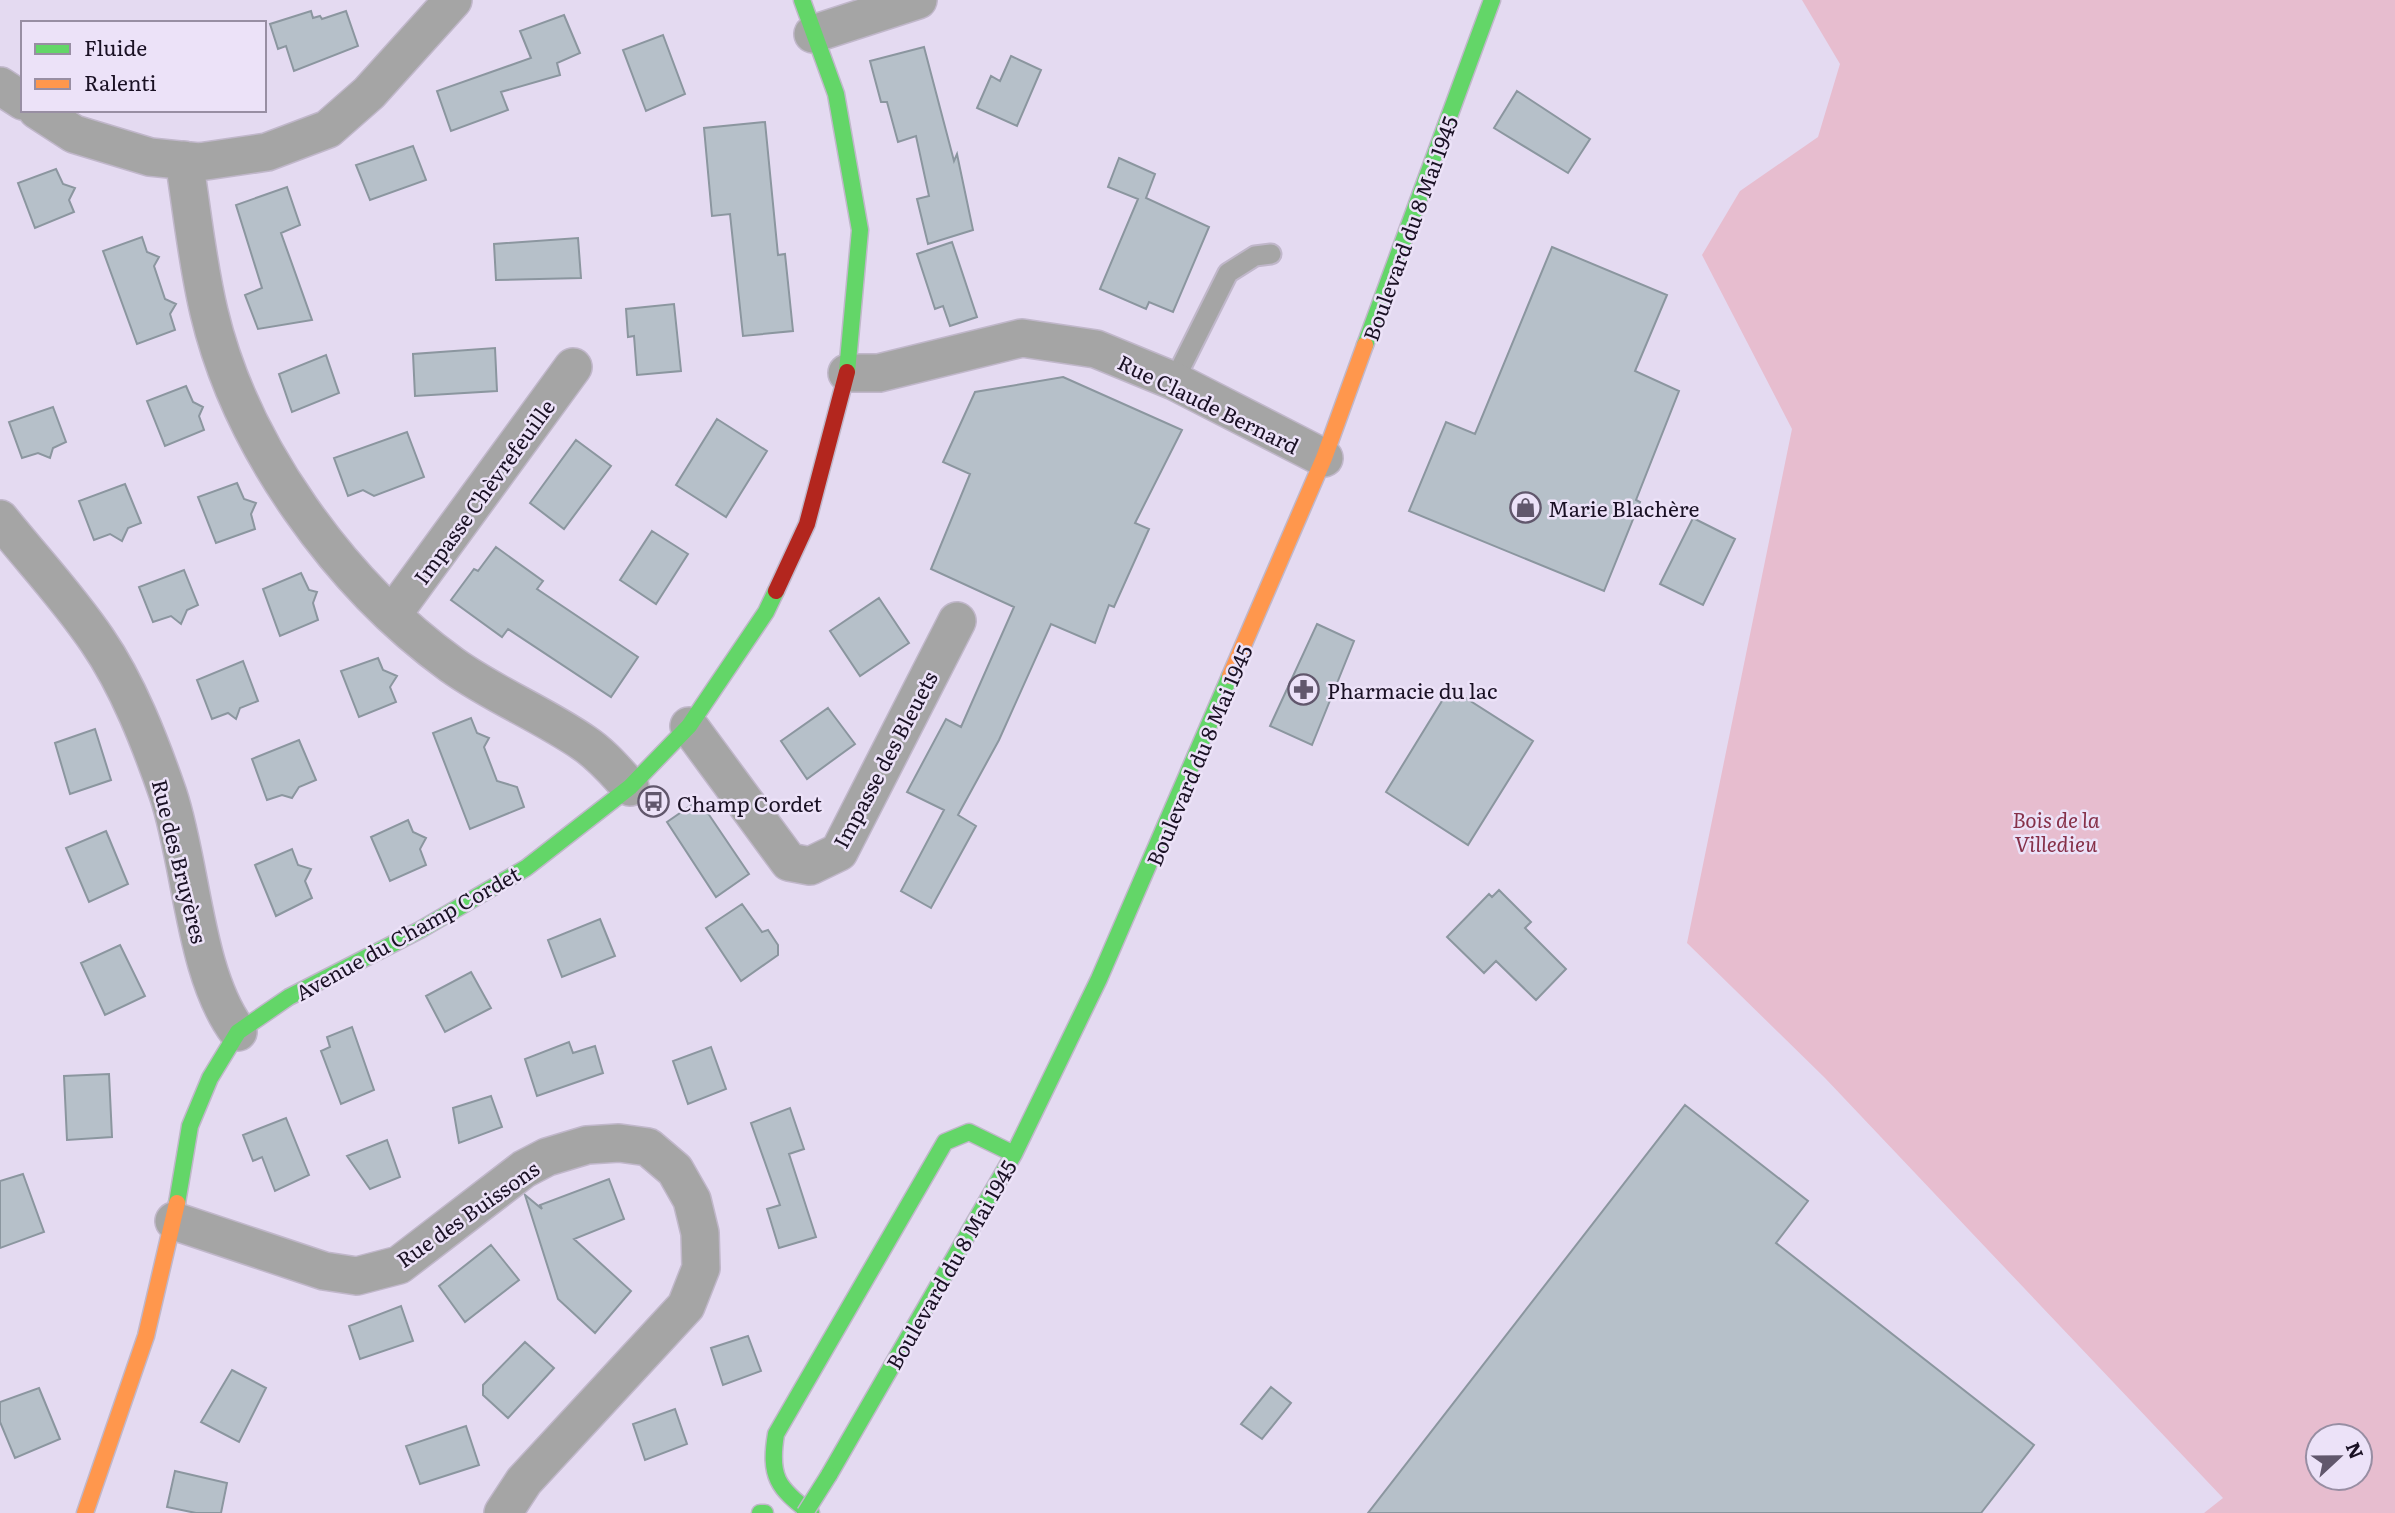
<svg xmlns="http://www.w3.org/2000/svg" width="2395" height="1513" font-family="Literata,serif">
	<rect width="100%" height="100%" fill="#e4daf1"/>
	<path fill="#e7bdcf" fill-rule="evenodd" d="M1802,0H2395V1513H2204L2223,1498L1825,1078L1687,943L1792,429L1702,255L1740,191L1818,137L1840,64ZM2318,1436H2360V1478H2318Z"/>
	<path fill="#b6c0c9" stroke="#8b969f" stroke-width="2" d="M311,11L313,18L320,16L322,19L346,11L358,46L294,71L286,46L278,49L270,24Z
		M564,15L580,53L557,63L560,75L501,92L508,110L451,131L437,91L531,58L520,31Z
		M663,35L685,94L646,111L623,50Z
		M924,47L954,161L957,154L973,230L928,244L917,199L929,196L916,136L898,142L887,102H881L870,61Z
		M1011,56L1041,70L1017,126L977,108L991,76L1000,81Z
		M1517,91L1590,139L1568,173L1494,128Z
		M765,122L778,255L785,254L793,331L743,336L730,214L712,216L704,128Z
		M413,146L426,180L370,200L356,165Z
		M1119,158L1155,174L1146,198L1209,227L1173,312L1149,302L1146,309L1100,289L1138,199L1108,187Z
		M56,169L63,184L75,188L69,200L74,212L35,228L18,183Z
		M287,187L300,225L281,233L312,320L258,329L245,295L262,288L236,205Z
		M142,237L147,252L159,257L154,266L165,299L176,304L170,314L175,330L137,344L103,251Z
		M578,238L581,278L496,280L494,244Z
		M952,242L977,317L950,326L943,306L935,309L917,254Z
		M1552,247L1667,295L1635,371L1679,391L1636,500L1640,502L1604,591L1409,511L1446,422L1475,434Z
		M674,304L681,371L637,375L634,336L628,337L626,309Z
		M495,348L497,391L415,396L413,354Z
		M326,355L339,393L292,412L279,374Z
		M1063,377L1182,430L1135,523L1149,529L1114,607L1109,605L1095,643L1051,624L999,740L958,815L976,826L931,908L901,891L944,810L907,792L946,719L961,727L1014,607L931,569L970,474L943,462L975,392Z
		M186,386L193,402L203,407L199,416L204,430L165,446L147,401Z
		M53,407L66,442L53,448L50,458L38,453L22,458L9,422Z
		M717,419L767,451L726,517L676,485Z
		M407,432L424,477L374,496L363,490L348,496L334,458Z
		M576,440L611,466L564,529L530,503Z
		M237,483L244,499L256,503L251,514L255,529L216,543L198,497Z
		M125,484L141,523L128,528L122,541L110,534L94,540L79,501Z
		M1693,518L1735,539L1703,605L1660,584Z
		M652,531L688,554L656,604L620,580Z
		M496,547L543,581L537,589L638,657L611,697L508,629L502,637L451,600L474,569L478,571Z
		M184,570L198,605L187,610L181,624L171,616L153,622L139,587Z
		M301,573L309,590L317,592L313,603L318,620L280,636L263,589Z
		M879,598L909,643L860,676L830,631Z
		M1317,624L1354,641L1312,745L1270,726Z
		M378,658L383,670L397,676L390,687L396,702L359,717L341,671Z
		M243,661L258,701L240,708L236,719L228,713L212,719L197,680Z
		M1450,688L1533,741L1468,845L1386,792Z
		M828,708L855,744L807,779L781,741Z
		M471,718L477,733L489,738L484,747L497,781L517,787L524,807L470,829L433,733Z
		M95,729L111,780L70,794L55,743Z
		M299,740L316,780L299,787L292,798L282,795L267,800L252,759Z
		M699,800L749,874L716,897L667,822Z
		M408,820L413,832L426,838L420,849L426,865L390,881L371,837Z
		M106,831L128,884L89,902L66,848Z
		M292,849L298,865L311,869L305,881L312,898L276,916L255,865Z
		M1499,890L1531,922L1525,928L1566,969L1536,1000L1496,961L1484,973L1447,937L1489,894L1492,897Z
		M742,904L762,932L768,930L778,945V955L741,981L706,928Z
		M600,919L615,956L562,977L548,940Z
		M120,945L145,996L105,1015L81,963Z
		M471,972L491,1008L445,1032L426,996Z
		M352,1027L374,1090L341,1104L321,1051L330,1047L327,1037Z
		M569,1042L573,1053L595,1046L603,1073L537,1096L525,1059Z
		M711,1047L726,1089L688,1104L673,1061Z
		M109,1074L112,1137L67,1140L64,1076Z
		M491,1096L502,1127L459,1143L453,1108Z
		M1685,1105L1808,1201L1776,1243L2034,1445L1981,1513H1368Z
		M790,1108L804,1149L789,1154L816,1237L779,1248L767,1209L780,1205L751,1123Z
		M286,1118L309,1175L275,1191L262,1157L253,1161L243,1135Z
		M387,1140L400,1177L370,1189L347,1156Z
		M23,1174L44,1232L0,1248V1181Z
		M609,1179L624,1219L574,1239L631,1291L595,1333L558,1299L525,1195L542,1209L540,1205Z
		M491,1245L519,1280L465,1322L439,1286Z
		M401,1306L413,1341L360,1359L349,1326Z
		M748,1336L761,1371L723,1385L711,1348Z
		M525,1342L554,1368L508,1418L483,1395V1385Z
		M232,1370L266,1388L239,1442L201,1422Z
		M1271,1387L1291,1403L1262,1439L1241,1424Z
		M39,1388L60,1439L15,1458L0,1422V1402Z
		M675,1409L687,1444L645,1460L633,1424Z
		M466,1426L479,1465L420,1484L406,1446Z
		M175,1471L227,1483L221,1513H196L167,1507Z"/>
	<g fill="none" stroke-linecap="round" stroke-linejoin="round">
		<defs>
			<path id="lane" d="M1174,381L1228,273L1255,256L1271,254"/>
			<path id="street" d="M813,34L918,0
				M0,86L23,101
				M37,110L74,134L150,157L199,162L267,152L328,129L369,93L453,0
				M184,160C192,210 197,262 209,312C241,447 340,584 452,665C494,695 542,714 584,743C602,755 616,772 630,787
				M847,373H879L1022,338L1096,349L1174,381L1324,458
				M0,519C32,559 68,597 97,640C128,685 150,742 168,794C192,865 194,974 238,1032
				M392,615L573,367
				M689,726L789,862L810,866L839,852L957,621
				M174,1221L324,1271L357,1276L399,1265L524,1169L547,1157L587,1145L619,1143L648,1147L675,1170L692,1200L700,1233L701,1268L686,1306L524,1481L503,1513"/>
			<path id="fast" d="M802,0L836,94L860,230L847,372
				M1365,345L1492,0
				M177,1203L190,1126L210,1078L238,1032L289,997L420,930L526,868L630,787L689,726L766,612L776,591
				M829,1475L1014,1154L1099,979L1230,676
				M760,1513H765
				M811,1513C777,1488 769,1476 776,1434L945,1142L969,1132L1014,1154"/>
			<path id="slow" d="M1230,676L1324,458L1365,345
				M85,1513L146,1336L177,1203"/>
			<path id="jam" d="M776,591L807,524L847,372"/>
		</defs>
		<use href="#lane" stroke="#c0b7ca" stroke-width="23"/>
		<use href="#street" stroke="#c0b7ca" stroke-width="40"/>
		<use href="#fast" stroke="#c0b7ca" stroke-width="19"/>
		<use href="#slow" stroke="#c0b7ca" stroke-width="19"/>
		<use href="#jam" stroke="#c0b7ca" stroke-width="19"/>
		<use href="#lane" stroke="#a5a5a5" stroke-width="19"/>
		<use href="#street" stroke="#a5a5a5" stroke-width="37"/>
		<use href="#fast" stroke="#63d668" stroke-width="16"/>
		<use href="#slow" stroke="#ff974d" stroke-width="16"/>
		<use href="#jam" stroke="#b3261e" stroke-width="16"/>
		<defs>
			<path id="fast-bridge" d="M805,1513L829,1475"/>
		</defs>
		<use href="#fast-bridge" stroke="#c0b7ca" stroke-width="19" stroke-linecap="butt"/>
		<use href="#fast-bridge" stroke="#63d668" stroke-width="16"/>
	</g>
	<defs>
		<symbol id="shop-ring" viewBox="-11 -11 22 22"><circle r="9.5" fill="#ece2f8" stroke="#61576c" stroke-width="1.5"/><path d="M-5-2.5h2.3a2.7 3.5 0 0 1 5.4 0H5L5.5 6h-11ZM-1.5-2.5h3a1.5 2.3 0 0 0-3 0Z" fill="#61576c"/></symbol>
		<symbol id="pharmacy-ring" viewBox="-11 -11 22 22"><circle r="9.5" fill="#ece2f8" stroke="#61576c" stroke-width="1.5"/><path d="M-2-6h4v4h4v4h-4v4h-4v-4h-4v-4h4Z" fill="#61576c"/></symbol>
		<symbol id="bus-ring" viewBox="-11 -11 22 22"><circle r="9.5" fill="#ece2f8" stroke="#61576c" stroke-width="1.5"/><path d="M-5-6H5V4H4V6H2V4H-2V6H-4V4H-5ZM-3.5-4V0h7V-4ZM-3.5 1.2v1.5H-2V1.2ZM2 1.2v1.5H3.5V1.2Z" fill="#61576c"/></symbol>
	</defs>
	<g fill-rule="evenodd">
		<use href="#shop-ring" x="1508" y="490" width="35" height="35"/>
		<use href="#pharmacy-ring" x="1286" y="672" width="35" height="35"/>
		<use href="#bus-ring" x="636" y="784" width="35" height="35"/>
	</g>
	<g text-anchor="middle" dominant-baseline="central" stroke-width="5" stroke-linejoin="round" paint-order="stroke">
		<g font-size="21" fill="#1a1124" stroke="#ece2f8">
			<text transform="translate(1409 228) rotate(-70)">Boulevard du 8 Mai 1945</text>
			<text transform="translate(1209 403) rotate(26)">Rue Claude Bernard</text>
			<text transform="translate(483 491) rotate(-54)">Impasse Chèvrefeuille</text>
			<text transform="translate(1198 755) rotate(-67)">Boulevard du 8 Mai 1945</text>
			<text transform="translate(884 759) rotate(-62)">Impasse des Bleuets</text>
			<text transform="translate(181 861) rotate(76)">Rue des Bruyères</text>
			<text transform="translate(407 932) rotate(-29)">Avenue du Champ Cordet</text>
			<text transform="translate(467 1213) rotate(-35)">Rue des Buissons</text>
			<text transform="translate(950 1264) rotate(-60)">Boulevard du 8 Mai 1945</text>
		</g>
		<g font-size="21" fill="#1a1124" stroke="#ece2f8" text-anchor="start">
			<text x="1548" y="507">Marie Blachère</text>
			<text x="1327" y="689">Pharmacie du lac</text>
			<text x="677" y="802">Champ Cordet</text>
		</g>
		<g font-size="21" font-style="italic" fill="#863049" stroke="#ece2f8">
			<text x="2056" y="818">Bois de la<tspan x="2056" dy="24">Villedieu</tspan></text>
		</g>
	</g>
	<rect x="21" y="21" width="245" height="91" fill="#ece2f8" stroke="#988ea3" stroke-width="2"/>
	<rect x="35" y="44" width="35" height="10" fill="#63d668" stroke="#988ea3" stroke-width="2"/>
	<text x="84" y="56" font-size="21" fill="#1a1124">Fluide</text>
	<rect x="35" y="79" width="35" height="10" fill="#ff974d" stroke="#988ea3" stroke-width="2"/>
	<text x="84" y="91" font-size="21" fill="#1a1124">Ralenti</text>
	<g transform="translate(2339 1457) rotate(68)"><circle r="33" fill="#ece2f8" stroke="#988ea3" stroke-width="2"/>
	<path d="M0-5L12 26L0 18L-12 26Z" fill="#61576c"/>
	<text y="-10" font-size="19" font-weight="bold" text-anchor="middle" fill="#1a1124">N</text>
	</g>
</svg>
